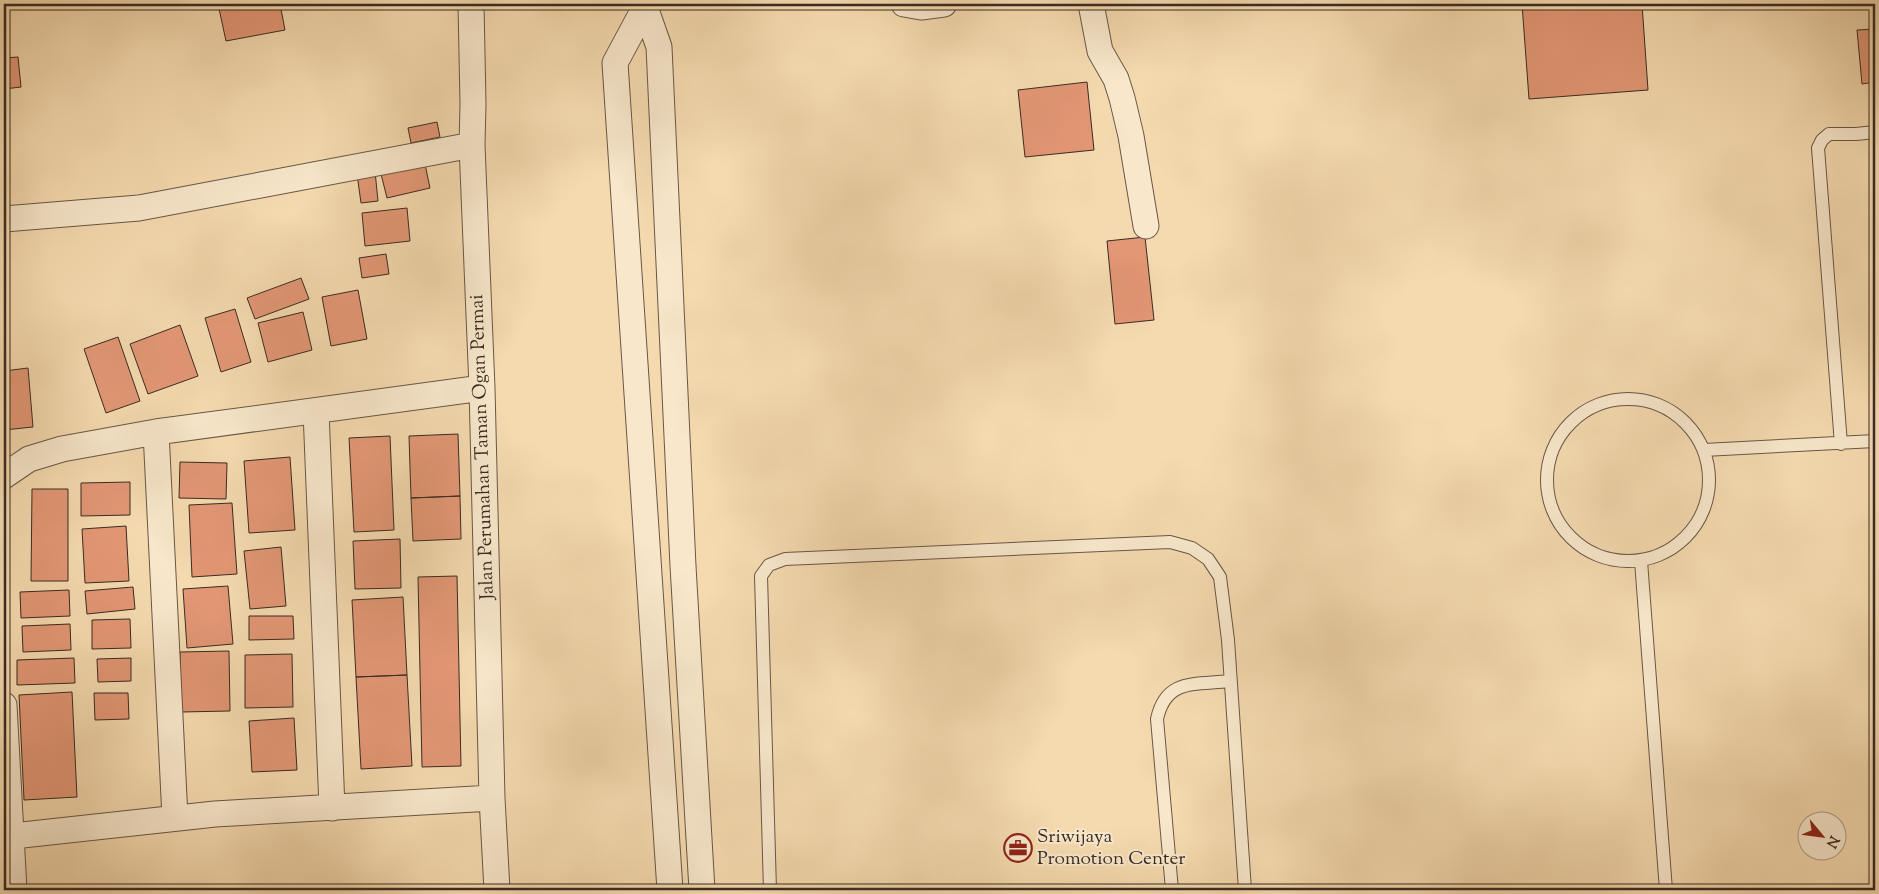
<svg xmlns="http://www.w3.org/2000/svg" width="1879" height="894" font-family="'Sorts Mill Goudy',serif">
	<rect width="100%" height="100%" fill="#f5daaf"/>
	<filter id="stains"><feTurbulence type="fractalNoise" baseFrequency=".004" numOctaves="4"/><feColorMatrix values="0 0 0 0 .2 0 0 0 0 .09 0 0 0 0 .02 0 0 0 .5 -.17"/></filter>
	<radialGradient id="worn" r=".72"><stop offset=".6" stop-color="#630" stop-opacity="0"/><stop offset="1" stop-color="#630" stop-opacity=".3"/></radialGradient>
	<path fill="#e39775" stroke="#392b23" d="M218,4H280L285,30L226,41Z
		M1522,4H1642L1648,90L1529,99Z
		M1875,29V82L1862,84L1857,30Z
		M18,57L21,87L4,89V58Z
		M1087,82L1094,150L1025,157L1018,90Z
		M437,122L440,137L411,143L408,128Z
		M425,164L430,188L387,198L381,174Z
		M375,171L378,201L361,203L357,174Z
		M407,208L410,241L365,246L362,213Z
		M1145,237L1154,320L1115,324L1107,241Z
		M386,254L389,274L362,278L359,258Z
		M301,278L309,299L255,319L247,298Z
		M358,290L367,339L331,346L322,297Z
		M235,309L251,362L221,372L205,318Z
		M303,312L312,350L268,362L258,323Z
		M180,325L198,376L148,394L130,344Z
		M118,337L140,401L106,413L84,349Z
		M28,368L33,427L4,430V371Z
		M458,434L460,496L411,498L409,436Z
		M390,436L394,530L354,532L349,438Z
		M290,457L295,530L249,533L244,461Z
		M180,462L227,463L226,499L179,498Z
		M130,482V515L81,516V483Z
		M32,489H68V581H31Z
		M460,496L461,539L413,541L411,498Z
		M232,503L237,574L192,577L189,505Z
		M126,526L129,581L85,583L82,529Z
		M400,539L401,588L355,589L353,541Z
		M281,547L286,606L250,609L244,551Z
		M457,576L461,766L422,767L418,577Z
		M228,586L233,644L187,648L183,589Z
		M133,587L135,609L87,614L85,591Z
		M69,590L70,616L21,618L20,592Z
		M403,597L407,675L356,677L352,600Z
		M249,616H293L294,639L249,640Z
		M130,619L131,648L92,649V620Z
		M70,624L71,650L23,652L22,626Z
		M229,651L230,711L181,712L180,652Z
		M292,654L293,707L245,708V655Z
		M74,658L75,683L17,685V660Z
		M131,658V681L98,682L97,659Z
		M407,675L412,766L361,769L356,677Z
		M72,692L77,797L24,800L19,695Z
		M94,693H128L129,719L95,720Z
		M294,718L297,770L252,772L249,721Z"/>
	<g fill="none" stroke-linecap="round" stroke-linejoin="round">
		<defs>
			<path id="service" d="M1547 480a81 81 0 1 1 162 0a81 81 0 1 1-162 0Z
				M1841,444L1818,148L1822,140L1829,134H1856L1875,132
				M1704,450L1875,441
				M1641,561L1666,890
				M770,890L761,576L769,565L785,559L1170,542L1192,548L1208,559L1220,577L1228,640L1245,890
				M1172,890L1157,719C1166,678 1195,685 1230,681"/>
			<path id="minor" d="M471,4L473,104L472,145L482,388L492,798L497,890
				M644,4L659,47L683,566L702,890
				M904,4L921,7L944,4
				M1091,4L1100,51L1116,79L1122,98L1131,136L1146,226
				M645,7L615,63L670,890
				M4,219L139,208L472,145
				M316,411L332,808
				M156,432L175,818
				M4,476L29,459L62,449L156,432L482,388
				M4,705L14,890
				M4,837L215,814L492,798"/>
		</defs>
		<use href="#service" stroke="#685746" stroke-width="14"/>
		<use href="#minor" stroke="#685746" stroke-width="27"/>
		<use href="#service" stroke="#f8e7cb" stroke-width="12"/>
		<use href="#minor" stroke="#f8e7cb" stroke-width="25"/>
	</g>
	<defs>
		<symbol id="office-ring" viewBox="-11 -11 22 22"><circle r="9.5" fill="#f8e7cb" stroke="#8f2418" stroke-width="1.5"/><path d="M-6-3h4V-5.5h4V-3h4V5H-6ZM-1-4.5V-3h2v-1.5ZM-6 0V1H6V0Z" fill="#8f2418"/></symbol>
	</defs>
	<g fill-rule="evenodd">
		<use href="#office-ring" x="1002" y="832" width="32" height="32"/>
	</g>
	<g text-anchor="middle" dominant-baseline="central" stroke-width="4" stroke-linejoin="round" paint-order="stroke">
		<g font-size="19" fill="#392b23" stroke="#f8e7cb">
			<text transform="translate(483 447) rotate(-92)">Jalan Perumahan Taman Ogan Permai</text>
		</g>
		<g font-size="19" fill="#392b23" stroke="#f8e7cb" text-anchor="start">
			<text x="1037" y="837">Sriwijaya<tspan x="1037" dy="22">Promotion Center</tspan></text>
		</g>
	</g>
	<rect width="1879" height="894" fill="none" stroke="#f5daaf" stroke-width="20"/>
	<rect x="5" y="5" width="1869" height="884" fill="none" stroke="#392b23" stroke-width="2.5"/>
	<rect x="10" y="10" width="1859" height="874" fill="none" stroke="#392b23"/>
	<g transform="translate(1822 836) rotate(119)"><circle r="24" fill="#f8e7cb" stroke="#ac9c88"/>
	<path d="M0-4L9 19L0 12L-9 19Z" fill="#8f2418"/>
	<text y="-8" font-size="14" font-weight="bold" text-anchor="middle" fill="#392b23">N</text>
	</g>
	<rect width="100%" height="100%" filter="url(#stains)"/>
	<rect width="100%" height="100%" fill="url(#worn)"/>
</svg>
